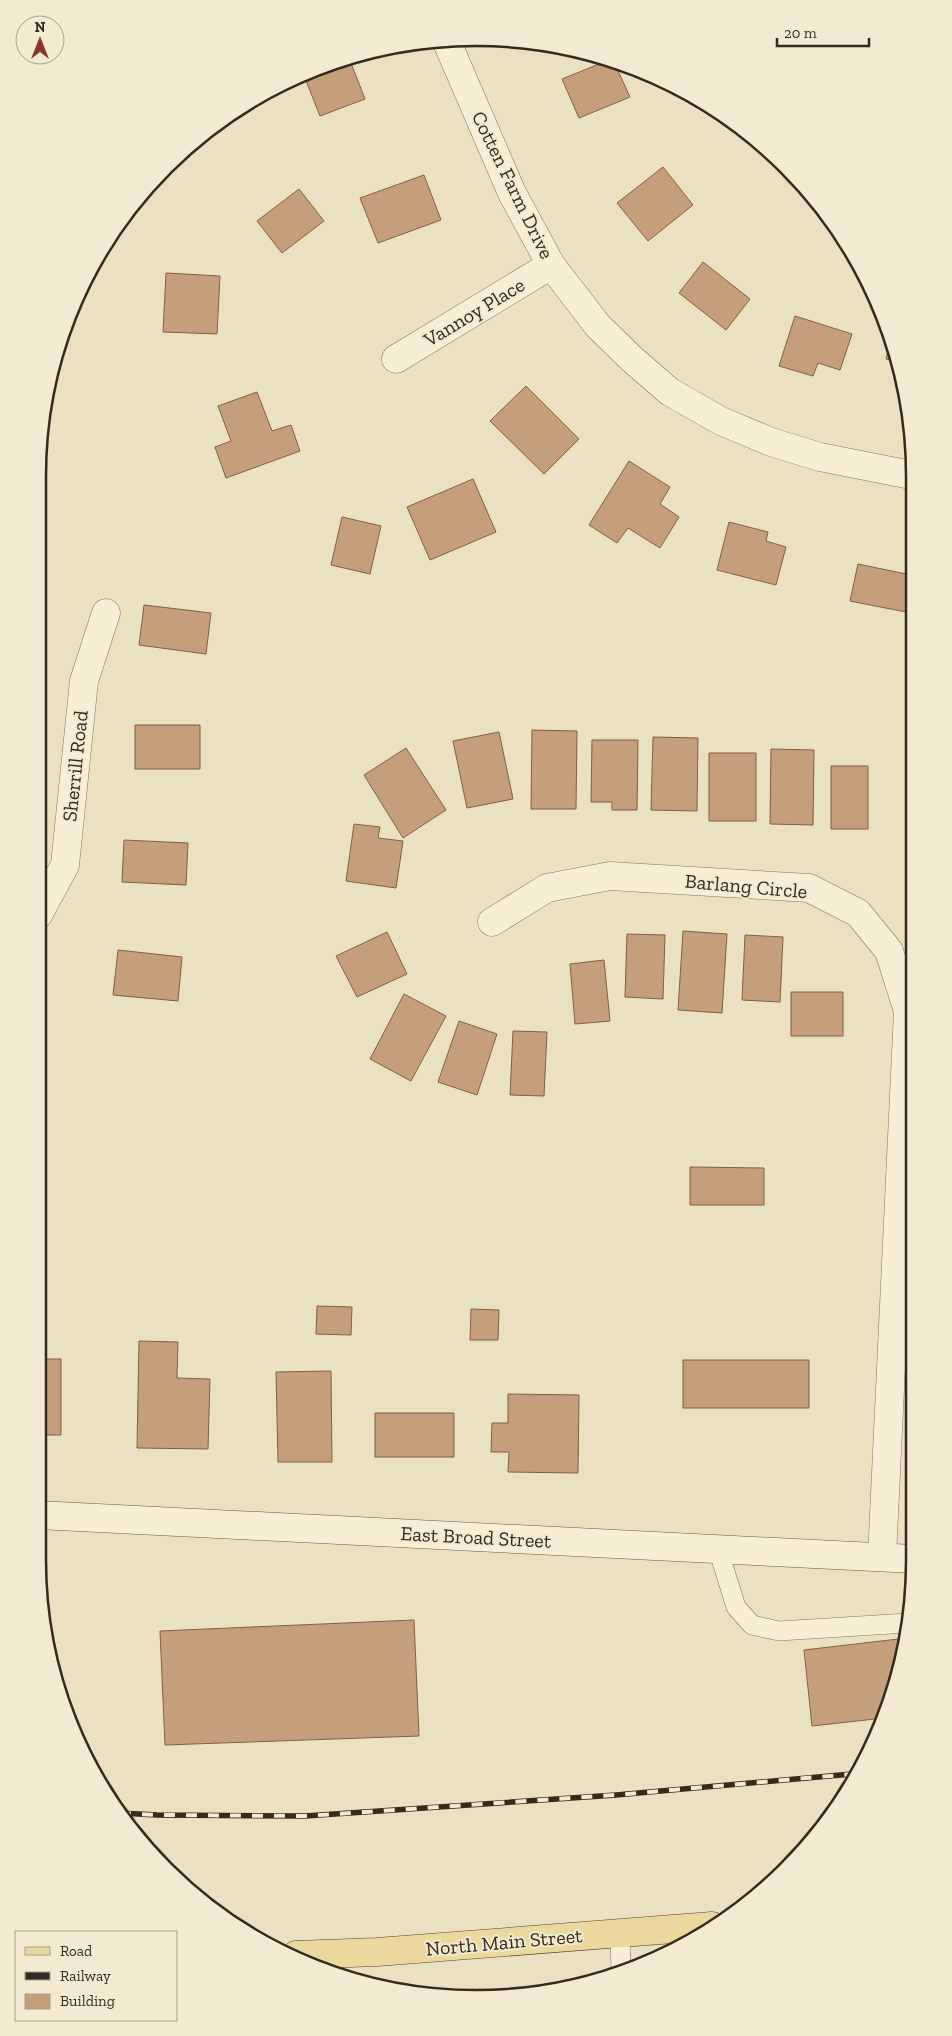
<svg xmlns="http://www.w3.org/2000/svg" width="952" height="2036" font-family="'Zilla Slab',serif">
	<rect width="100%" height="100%" fill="#eae1c3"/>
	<path fill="#c59f7c" stroke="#805f43" d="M349,58L365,99L320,116L303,73Z
		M609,60L614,62L630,97L579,118L562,79Z
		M663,167L693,205L648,241L617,203Z
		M424,175L441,220L378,243L360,198Z
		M299,189L324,221L282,253L257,221Z
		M703,262L750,299L726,330L679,293Z
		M166,273L220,276L217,334L163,332Z
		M795,316L852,334L840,370L818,363L813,376L779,366Z
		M890,342L895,361L886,359Z
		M526,386L579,439L544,474L490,421Z
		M257,392L272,431L291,425L300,451L226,478L215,447L231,441L218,406Z
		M629,461L670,487L660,504L679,517L660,548L628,528L617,543L589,525Z
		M473,479L496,532L430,560L407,507Z
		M342,517L381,526L370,574L331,565Z
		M729,522L768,532L766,541L786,547L776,585L717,570Z
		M858,564L911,575V613L850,601Z
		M144,605L211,613L206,654L139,645Z
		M135,725H200V769H135Z
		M532,730L577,731L576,809H531Z
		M499,732L513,799L467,808L453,741Z
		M653,737L698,738L697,811L651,810Z
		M592,740H638L637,810H612V802H591Z
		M406,748L446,810L403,838L364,775Z
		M771,749L814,750L813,825L770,824Z
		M709,753H756V821H709Z
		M831,766H868V829H831Z
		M354,824L380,827L378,838L403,841L396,888L346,881Z
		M124,840L188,843L186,885L122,882Z
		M683,931L727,934L722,1013L678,1010Z
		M387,932L407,974L357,997L336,956Z
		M627,934L665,935L663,999L625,997Z
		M745,935L783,937L780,1002L742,1000Z
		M118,950L182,957L178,1001L113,995Z
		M604,960L610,1021L575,1024L570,964Z
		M791,992H843V1036H791Z
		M404,994L446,1016L411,1081L370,1059Z
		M459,1021L497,1034L477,1095L438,1082Z
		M513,1031L547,1032L544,1096L510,1095Z
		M690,1167L764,1168V1205H690Z
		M317,1306L352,1307L351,1335L316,1334Z
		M471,1309L499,1310L498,1340H470Z
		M139,1341L178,1342L177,1378L210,1379L208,1449L137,1448Z
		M38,1359H61V1435H38Z
		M683,1360H809V1408H683Z
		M331,1371L332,1462H278L276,1372Z
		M508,1394L579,1395L578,1473L508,1472L509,1452H491L492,1423H508Z
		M375,1413H454V1457H375Z
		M414,1620L419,1736L165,1745L160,1631Z
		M907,1638L884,1718L812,1726L804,1650Z"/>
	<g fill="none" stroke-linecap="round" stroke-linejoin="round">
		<defs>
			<path id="service" d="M718,1549L736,1607L752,1625L779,1631L908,1623
				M620,1933L621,1973"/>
			<path id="minor" d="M446,40L512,193L551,265L598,326L633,360L670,392L721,421L771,442L820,457L911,475
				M396,359L551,265
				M38,915L65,865L84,681L106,613
				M492,922L547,888L610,876L809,888L858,913L889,951L908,1011L882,1557"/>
			<path id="secondary" d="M38,1515L914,1559"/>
			<path id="primary" d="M296,1955L377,1952L712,1926"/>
		</defs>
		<use href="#service" stroke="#83735b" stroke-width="20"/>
		<use href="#minor" stroke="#83735b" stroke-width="29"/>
		<use href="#secondary" stroke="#65543f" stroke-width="29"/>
		<use href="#primary" stroke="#51412f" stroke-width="29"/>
		<use href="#service" stroke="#f6eed5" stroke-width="19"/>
		<use href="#minor" stroke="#f6eed5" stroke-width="28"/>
		<use href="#secondary" stroke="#f6eed5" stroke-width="28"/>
		<use href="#primary" stroke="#ebd89d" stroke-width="28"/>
		<defs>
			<path id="rail" d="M120,1813L157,1815L305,1816L616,1795L852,1774"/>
		</defs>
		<use href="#rail" stroke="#342a1e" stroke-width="5.5"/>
		<use href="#rail" stroke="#f2ebd2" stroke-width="4" stroke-dasharray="11" stroke-linecap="butt"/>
	</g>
	<g text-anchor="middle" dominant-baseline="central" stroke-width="4" stroke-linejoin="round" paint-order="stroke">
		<g font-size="20" fill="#342a1e" stroke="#f2ebd2">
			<text transform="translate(513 185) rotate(64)">Cotten Farm Drive</text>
			<text transform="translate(474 312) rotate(-31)">Vannoy Place</text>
			<text transform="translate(75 766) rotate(-84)">Sherrill Road</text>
			<text transform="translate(746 886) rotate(5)">Barlang Circle</text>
			<text transform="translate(476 1537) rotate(3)">East Broad Street</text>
			<text transform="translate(504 1942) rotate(-5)">North Main Street</text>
		</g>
	</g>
	<path d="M0 0H952V2036H0ZM476 46H476A430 430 0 0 1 906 476V1560A430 430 0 0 1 476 1990H476A430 430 0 0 1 46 1560V476A430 430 0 0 1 476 46Z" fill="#f2ebd2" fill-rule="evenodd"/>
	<path fill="none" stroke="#342a1e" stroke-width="2.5" d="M476 46H476A430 430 0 0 1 906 476V1560A430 430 0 0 1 476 1990H476A430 430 0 0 1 46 1560V476A430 430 0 0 1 476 46Z"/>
	<rect x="15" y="1931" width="162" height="90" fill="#f2ebd2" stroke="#a69e8a"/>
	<rect x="25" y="1947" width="25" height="8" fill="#ebd89d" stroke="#a69e8a"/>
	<text x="60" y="1956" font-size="15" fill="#342a1e">Road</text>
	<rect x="25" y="1972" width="25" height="8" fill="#342a1e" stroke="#a69e8a"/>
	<text x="60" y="1981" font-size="15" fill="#342a1e">Railway</text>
	<rect x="25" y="1994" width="25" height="15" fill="#c59f7c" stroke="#a69e8a"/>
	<text x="60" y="2006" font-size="15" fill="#342a1e">Building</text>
	<g transform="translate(40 40)"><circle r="24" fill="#f2ebd2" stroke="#a69e8a"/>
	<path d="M0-4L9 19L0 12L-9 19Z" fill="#8d3630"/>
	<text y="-8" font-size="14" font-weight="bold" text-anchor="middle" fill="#342a1e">N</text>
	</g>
	<path d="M777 38v8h92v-8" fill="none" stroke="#342a1e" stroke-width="2.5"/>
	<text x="784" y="38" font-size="15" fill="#342a1e" stroke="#f2ebd2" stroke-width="4" paint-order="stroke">20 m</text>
</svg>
